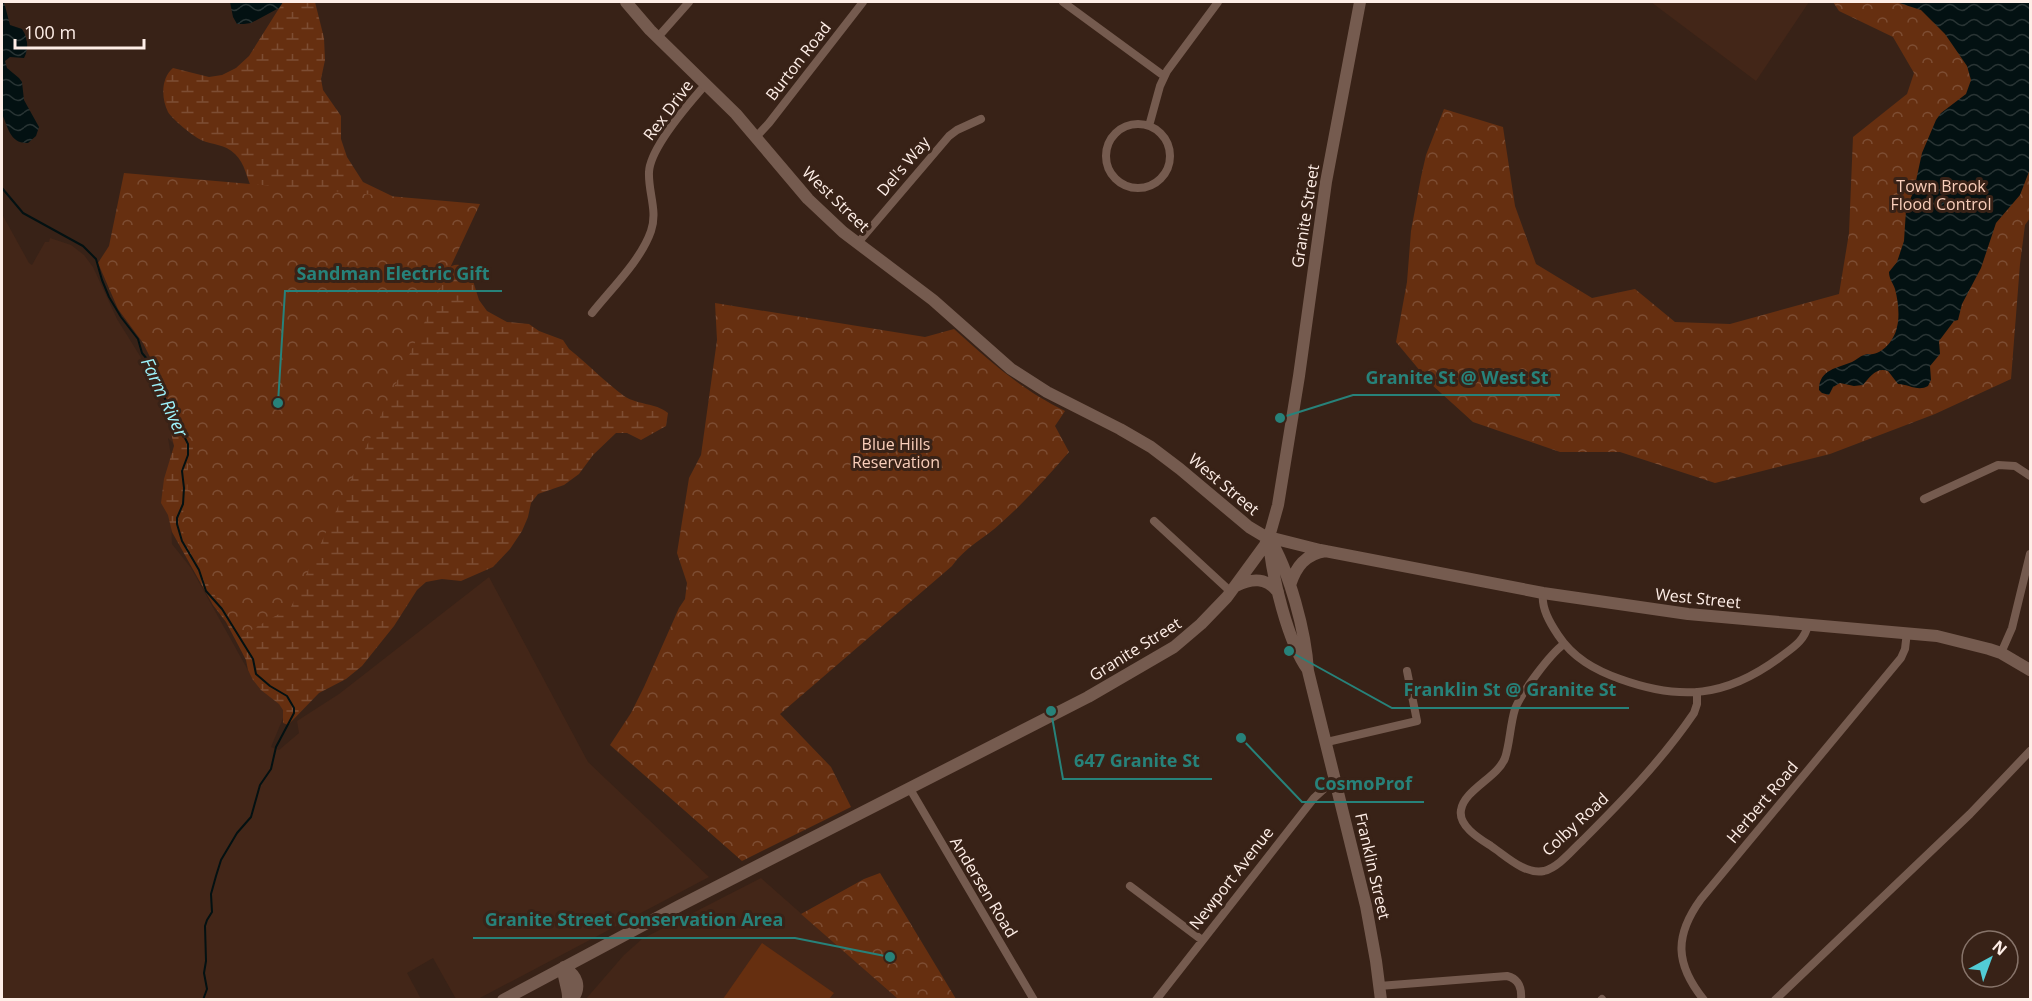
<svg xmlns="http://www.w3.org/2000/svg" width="2032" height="1001" font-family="'Open Sans',sans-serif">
	<defs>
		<pattern id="wetland-marsh" width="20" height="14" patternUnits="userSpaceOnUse" patternTransform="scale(1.5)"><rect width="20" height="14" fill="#662f10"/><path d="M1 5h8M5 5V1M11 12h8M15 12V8" fill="none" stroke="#7d4d33"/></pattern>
		<pattern id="park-crowns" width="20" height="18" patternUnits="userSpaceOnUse" patternTransform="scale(1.5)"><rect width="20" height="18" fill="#662f10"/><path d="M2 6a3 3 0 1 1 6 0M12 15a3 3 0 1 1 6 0" fill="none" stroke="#7d4d33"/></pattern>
		<pattern id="water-waves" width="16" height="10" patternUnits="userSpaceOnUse" patternTransform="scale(1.5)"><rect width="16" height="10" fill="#031112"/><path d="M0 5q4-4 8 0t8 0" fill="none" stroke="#293434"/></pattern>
	</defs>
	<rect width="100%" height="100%" fill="#382217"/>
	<path fill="#432618" d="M1651,2H1809L1756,81Z
		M2,214L29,263L32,265L45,242H49L50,238L71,245L84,255L93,267L117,319L140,356L174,437L176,446L168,438L172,461L171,520L172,544L191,568L249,672L286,711L271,747L279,750L299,733L297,721L339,694L489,577L588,762L709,877L478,999H456L433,958L407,973L421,999H2Z
		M761,878L898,999L585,1000L624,955L642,939Z"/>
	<path fill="url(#wetland-marsh)" d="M283,2H315L324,38L325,60L321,79L323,90L341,116V139L347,157L363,182L392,196L446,270C454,263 459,264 469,268L479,300L487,311L507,322L529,324L539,331L563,340L569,349C588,364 605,382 624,396C640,406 654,402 668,413L666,426L641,440L627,433H616L593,455L579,474L564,485L538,494L531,503L528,517L522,531L510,549L493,567L461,581L442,579L426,582L417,590L394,626L362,666L346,679L319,693L288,725L283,723V710L279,704L261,690L253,680L248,670L246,660L226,622L213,605L172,532L168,515L161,503L164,479L174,446L167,415L253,192C247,179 245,163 235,154C225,144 213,145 201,140C193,136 172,119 168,112C161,98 161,78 173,68L209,77L222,75L236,68L249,56Z"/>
	<path fill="url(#park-crowns)" d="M1833,2H2030V218L2025,225L2020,264L2011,379L1935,414L1830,454L1715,483L1620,452H1560L1473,422L1431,384L1396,342L1407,282L1411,231L1421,177L1426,155L1444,109L1503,127L1515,206L1536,264L1592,298L1635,289L1675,322L1730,324L1839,294L1849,233L1853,137L1907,94L1914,73L1893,37L1839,11Z
		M124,173L480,204L291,607L239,637L192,556L182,529L181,518L187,501L188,468L194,444L182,428L175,422L152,361L143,343L118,309L98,263L109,246Z
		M715,303L925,337L954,329C991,362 1019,388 1065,411L1055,426L1069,452C1047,477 1026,501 1001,523C985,538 965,547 952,566L780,714L831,767L851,807L742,861L610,745L631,713L644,687L679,608L685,599L687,583L677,553L689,478L701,455L717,340Z
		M880,873L956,999H898L801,914L864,879Z"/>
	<path fill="#662f10" d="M762,943L834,993L829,999H723Z"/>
	<path fill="url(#water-waves)" d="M2,2H4L10,25L22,29C28,37 29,49 24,58L10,57L5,61L7,68L19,78L22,82L24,100L39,127L36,136L28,143C10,144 8,127 2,114Z
		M230,2H283L279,8L251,23L244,24H237L233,17Z
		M1896,2H2030V169L2020,195L1996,223L1981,268L1962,304L1958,320L1954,321L1939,341L1940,354L1930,366L1931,380L1928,386C1918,392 1908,384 1898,384L1888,371C1876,367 1870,377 1863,385L1854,386L1840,383L1833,387L1829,395L1822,393L1819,390C1819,369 1838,368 1852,362C1856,360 1860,356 1864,355C1870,353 1868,355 1873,354C1885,352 1895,338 1897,327C1900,316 1898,300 1895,289C1893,283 1889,279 1889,272L1897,262L1904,241L1906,210L1914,190L1922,153L1936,120L1941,113L1966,94L1971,80L1967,66L1945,34L1921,10Z"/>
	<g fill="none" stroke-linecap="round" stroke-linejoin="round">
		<path stroke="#031112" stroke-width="2" d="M2,188L23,213L83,246L96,259L102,280L109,297L121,317L138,339L142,353L152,365L159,387L188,444V455L182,471L184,488L183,504L177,518V524L182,541L199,570L206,591L222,609L253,659L256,674L270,686L287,696L294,708V713L276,747L271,769L260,785L251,817L237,833L221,860L216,876L211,894L212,912L207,920L205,926L206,961L204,973L207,989L203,1000"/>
		<path stroke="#755b4f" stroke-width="8" d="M1063,2L1164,76
			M658,37L689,2
			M1106 156a32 32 0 1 1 64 0a32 32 0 1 1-64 0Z
			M1149,126L1160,86L1167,71L1218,2
			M756,137L769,123L863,2
			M857,244L949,136L957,130L981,119
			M592,313C612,288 641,260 651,231C658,211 648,192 649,172C650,148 690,102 706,84
			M1924,499L1998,465L2015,466L2030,476
			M1154,521L1231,592
			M1543,593C1541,608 1550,623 1558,635C1573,658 1595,670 1620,679C1681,701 1726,697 1779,658C1792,648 1804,642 1808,625
			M1564,644C1550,654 1521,693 1515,709C1510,725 1510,743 1505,758C1498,777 1464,790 1461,810C1458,826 1480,839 1491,846C1506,856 1525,875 1544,871C1559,867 1572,850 1583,840C1623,800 1662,760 1694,713L1697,704V692
			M2001,653L2012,628L2030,554
			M1327,742L1417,721L1407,671
			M910,789L1034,1000
			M1130,886L1202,940
			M1379,986L1507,976C1519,979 1522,988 1521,1000
			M1156,1000L1314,798L1325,788L1337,783
			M1601,1000L1602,999
			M1704,1000C1675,964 1674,936 1701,899L1901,658L1905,649L1907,632
			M1775,1000L1970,814L2030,751"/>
		<path stroke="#755b4f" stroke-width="12" d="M626,2L650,30L736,114L808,199L843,232L933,300L1011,369L1047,392L1120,429L1151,447L1180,469L1249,527L1264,536L1320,550L1543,593L1688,614L1937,636L1989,649L2001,653L2030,670
			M1269,538C1289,569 1306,633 1308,671L1366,906L1376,961L1381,1000
			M1269,542C1272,576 1288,643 1308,670
			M1290,585C1296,567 1305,554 1326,551
			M1236,586C1252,578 1266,577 1278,592
			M564,967C577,976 582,986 572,1000
			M564,967C562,979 569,988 568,1000
			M503,1000L679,906L1088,697L1174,647L1201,624L1227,597L1265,545L1271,530L1278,505L1299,376L1326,182L1360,2"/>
	</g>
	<g text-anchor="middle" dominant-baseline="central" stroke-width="6" stroke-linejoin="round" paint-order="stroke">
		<g font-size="16" fill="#feeee7" stroke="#382217">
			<text transform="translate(798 61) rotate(-52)">Burton Road</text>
			<text transform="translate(668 110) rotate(-53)">Rex Drive</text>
			<text transform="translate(903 166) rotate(-50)">Del's Way</text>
			<text transform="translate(836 199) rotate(44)">West Street</text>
			<text transform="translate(1305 216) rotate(-81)">Granite Street</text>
			<text transform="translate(1224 484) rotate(40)">West Street</text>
			<text transform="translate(1698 598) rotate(6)">West Street</text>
			<text transform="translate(1135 649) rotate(-32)">Granite Street</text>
			<text transform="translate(1762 802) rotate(-50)">Herbert Road</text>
			<text transform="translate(1575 824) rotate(-43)">Colby Road</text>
			<text transform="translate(1373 866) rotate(77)">Franklin Street</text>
			<text transform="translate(1231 878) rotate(-52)">Newport Avenue</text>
			<text transform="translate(984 887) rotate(59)">Andersen Road</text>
		</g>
		<g font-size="16" fill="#facfbb" stroke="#382217">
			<text x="1941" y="186">Town Brook<tspan x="1941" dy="18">Flood Control</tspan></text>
			<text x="896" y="444">Blue Hills<tspan x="896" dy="18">Reservation</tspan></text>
		</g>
		<g font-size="18" font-style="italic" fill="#9df3fb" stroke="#382217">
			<text transform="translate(165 397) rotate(65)">Farm River</text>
		</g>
	</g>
	<path fill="none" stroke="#27827a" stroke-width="2" d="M278 403L285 291H502M1280 418L1353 395H1560M1289 651L1392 708H1629M1051 711L1063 779H1212M1241 738L1302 802H1424M890 957L795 938H473"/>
	<g fill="#27827a" stroke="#382217" stroke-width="2">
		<circle cx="278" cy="403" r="6"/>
		<circle cx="1280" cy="418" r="6"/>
		<circle cx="1289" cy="651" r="6"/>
		<circle cx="1051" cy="711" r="6"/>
		<circle cx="1241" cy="738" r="6"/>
		<circle cx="890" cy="957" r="6"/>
	</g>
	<g font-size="18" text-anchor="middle" font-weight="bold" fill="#27827a" stroke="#382217" stroke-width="6" stroke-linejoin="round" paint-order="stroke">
		<text x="393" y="280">Sandman Electric Gift</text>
		<text x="1457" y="384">Granite St @ West St</text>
		<text x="1510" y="696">Franklin St @ Granite St</text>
		<text x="1137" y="767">647 Granite St</text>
		<text x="1363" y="790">CosmoProf</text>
		<text x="634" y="926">Granite Street Conservation Area</text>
	</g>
	<rect width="2032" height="1001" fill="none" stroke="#feeee7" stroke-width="6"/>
	<g transform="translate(1990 959) rotate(41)"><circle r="28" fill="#382217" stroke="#87746a" stroke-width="1.5"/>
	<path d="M0-4.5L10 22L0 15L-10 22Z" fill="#52ccd6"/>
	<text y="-9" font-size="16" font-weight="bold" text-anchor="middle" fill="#feeee7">N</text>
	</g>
	<path d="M15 39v9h129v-9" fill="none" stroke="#feeee7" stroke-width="3"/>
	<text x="24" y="39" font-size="18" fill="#feeee7" stroke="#382217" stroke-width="4.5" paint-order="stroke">100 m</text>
</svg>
